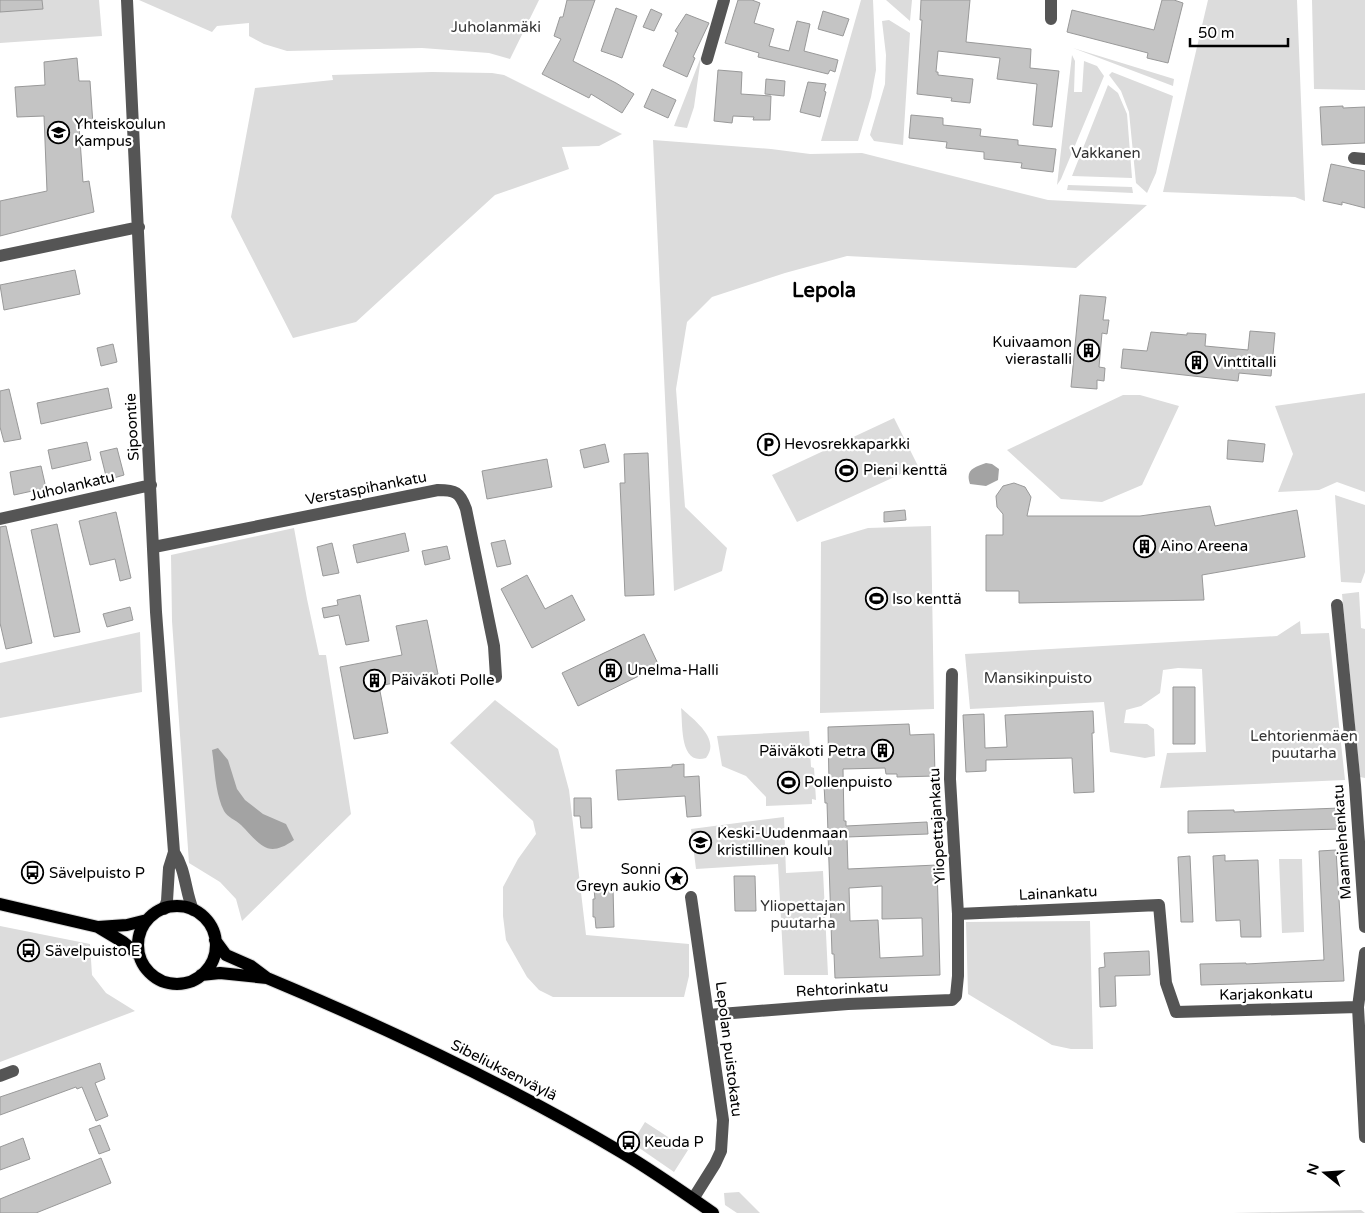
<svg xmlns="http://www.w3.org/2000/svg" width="1365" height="1213" font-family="'Varela Round',sans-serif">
	<rect width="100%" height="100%" fill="#fff"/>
	<path fill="#dcdcdc" d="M0,0H99L102,36L0,43Z
		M139,0H539L510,59L489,53L422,48L287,51L264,44L249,36V23L217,26L212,32Z
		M861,0H873L876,70L871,97L858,141H821Z
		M886,0H912L910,21Z
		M1208,0H1297L1305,201L1295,197L1163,192Z
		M1312,0H1365V90L1314,89Z
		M889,20L910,33L903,145L874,141L870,135L885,84L886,55L882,21Z
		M1073,48L1174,79L1173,86Z
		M1072,55L1075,61L1074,92H1082L1084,61L1097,66L1104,76L1061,179L1057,185Z
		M701,57L694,107L687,128L674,126Z
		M432,72L492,73L504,75L622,134L599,146L562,147L569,169L495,195L356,322L293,338L231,217L255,88L333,80L332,75Z
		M1112,72L1173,96L1156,173L1147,193L1136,183L1129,112L1121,91L1109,75Z
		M1108,85L1118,93L1127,114L1132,178L1072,176Z
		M653,140L771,149L810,154L862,153L1048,200L1147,205L1076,268L847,256L785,273L712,297L687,322L676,389L685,507L727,548L722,571L674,591Z
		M1068,185L1132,187L1133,193L1067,190Z
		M1365,393V492L1337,482L1319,490L1278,492L1293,454L1275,406Z
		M1123,395H1140L1179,406L1142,485L1102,502L1061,499L1007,450Z
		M894,418L918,466L797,522L772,475Z
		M1335,495L1365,505V572L1361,583L1341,582Z
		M931,526L934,709L820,713L821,542L868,528Z
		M294,528L307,599L319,655H326L351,814L242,921L236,899L220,882L189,863L172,621L171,555Z
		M1359,592L1361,628L1365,629V778L1360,777L1342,594Z
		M1300,621L1301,634L1329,633L1345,780L1160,788L1167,753L1206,752L1202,669L1178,668L1163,670L1160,693L1141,706L1126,710L1124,723L1147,724L1154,729L1155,756L1145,758L1110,752L1104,702L970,709L965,654L1277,636Z
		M140,632L142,692L0,718V663Z
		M495,700L558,749L569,790L586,935L689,944V976L684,997H553L539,990L527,977L506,940L503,916V887L518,859L536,834L533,821L450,743Z
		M681,708C694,720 721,739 706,758C679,766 683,724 681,708Z
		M809,731L811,767L814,768L816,800L812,799V804L766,806V797L746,776L722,766L717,736Z
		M784,817L786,873L823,871L828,975H784L778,864L696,869L691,829Z
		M1279,859H1302L1304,932L1282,933Z
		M1090,921L1093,1049H1071L1052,1045L968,994L966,922Z
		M0,926L90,944L92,975L106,993L135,1011L0,1062Z
		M645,1122L688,1150L674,1172L632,1143Z
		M739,1192L760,1213H737L725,1205L724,1193Z
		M1361,1210L1365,1213H1233Z"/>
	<path fill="#a3a3a3" d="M986,463L992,464L999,469L998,480L986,486L970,484C965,470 974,467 986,463Z
		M218,748L228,760L237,789L245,800L263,814L286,824L294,840C267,859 261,845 241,825C236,820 227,817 224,811C215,793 215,770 212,750Z"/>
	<path fill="#c4c4c4" stroke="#999" fill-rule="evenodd" d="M0,0H42L43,9L0,12Z
		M567,0H595L573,61L616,83L634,94L622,113L591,94L589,98L542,74L561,39L554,36L560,17H563Z
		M738,0H752L760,3L754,23L774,29L769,46L789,51L797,21L810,24L804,51L838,60L835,72L830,70L828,74L758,57L759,53L725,43Z
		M921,0H970L966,42L1031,49L1030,68L1059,71L1052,127L1033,125L1037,84L997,79L1000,58L938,51L936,72H938V75L973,79L970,103L951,101L952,98L917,94L922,20H920Z
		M1162,0H1174L1183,3L1168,63L1147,58L1148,53L1067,32L1072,10L1154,30Z
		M616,8L637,16L622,58L601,51Z
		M651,9L662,14L654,31L643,27Z
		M823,11L849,19L843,36L818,29Z
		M686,14L709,23L693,57L695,58L687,77L663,66L678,33L675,31Z
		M77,58L79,81H90L93,125L79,126L83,182L89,181L94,212L0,236V201L47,191L44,116L17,117L15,87L45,85L44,62Z
		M718,70L742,72L741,94L771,96L770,120H753L754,117L733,116L732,123L714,121Z
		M766,79L785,81L784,96L765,94Z
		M808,82L826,84L824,91L826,92L820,117L800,112Z
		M652,89L676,100L668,118L644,107Z
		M1343,106V108L1365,107V143L1322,145L1320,107Z
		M911,115L943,118V125L981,129L980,136L1018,140V145L1056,149L1053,172L1021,168L1022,163L984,159V152L946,148L947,142L909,138Z
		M1331,164L1365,171V208L1342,202V205L1323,201Z
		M75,270L80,294L4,310L0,285Z
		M1080,295L1106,297L1103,320H1109L1107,334L1102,333L1099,367L1105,368L1104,381L1097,380V389L1071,387Z
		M1250,331L1275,333L1271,376L1239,373L1238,381L1121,368L1123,349L1147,351L1151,332L1187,335V333L1206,334L1205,346L1248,350Z
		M113,344L117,362L101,366L97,348Z
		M108,388L112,408L41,424L37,403Z
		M9,389L21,439L4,442L0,427V391Z
		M1228,440L1265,444L1263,462L1227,459Z
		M87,442L91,460L52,469L48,450Z
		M605,444L609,462L584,468L580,450Z
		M117,448L124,475L107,480L100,452Z
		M648,453L654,595L625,596L620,483H625L624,454Z
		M547,459L552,487L487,499L482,471Z
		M41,466L46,488L14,495L10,472Z
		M1014,483L1025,487L1031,497L1027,516H1140L1210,506L1215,526L1297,510L1305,557L1202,575L1204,600L1019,603V591H986V535H1003V514L997,507L996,496L1003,486Z
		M905,510L906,520L884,522V512Z
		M116,512L131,578L120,581L115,559L90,565L79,521Z
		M57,524L80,632L54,637L31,530Z
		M6,526L32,643L6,649L0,623V527Z
		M405,533L409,551L357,563L353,545Z
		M505,540L511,564L497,567L491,543Z
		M332,543L339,573L323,576L317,547Z
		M447,546L450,559L425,565L422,551Z
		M527,575L545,609L572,595L585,620L532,648L501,589Z
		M360,595L369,641L346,645L339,615L324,618L322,608L338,605L337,600Z
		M130,607L133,620L107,627L103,614Z
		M427,620L438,674L379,686L388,733L354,739L340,667L402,655L396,626Z
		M644,634L659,666L578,706L562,673Z
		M1173,687H1195V744H1173Z
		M1093,711L1094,733H1092L1094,792L1074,793L1072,758L986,760V771L966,772L963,715L984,714L985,748L1007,747L1005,715Z
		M909,724L910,735L934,734L935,776L897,777V774H886L885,768L843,769L844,821H846V826L927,822L928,834L847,837L848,869L937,865L940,975L835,978L834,954H832L827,803H825L824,785H829L828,727ZM882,886V919L922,918L923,956L880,958L878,920L850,921L849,888Z
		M684,764V777L699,776L701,816L687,817L685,796L618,800L616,770L672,767V765Z
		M574,798H591L592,828H581L580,816H574Z
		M1340,808L1341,829L1188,833V811L1234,810V812Z
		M1336,850L1344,981L1201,985L1200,964L1246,963V964L1324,960L1319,851Z
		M1225,855V861L1258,860L1261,937H1241L1240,920L1216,921L1213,856Z
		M1190,856L1193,922H1181L1178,857Z
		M734,876H755L756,911H735Z
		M613,888L614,927L596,928L595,917H593V899H595L594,889Z
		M1149,951L1150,975L1115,976L1116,1006L1100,1007L1099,968L1105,967L1104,953Z
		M100,1063L105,1079L95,1083L108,1116L96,1121L82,1087L77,1089L76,1087L0,1115V1097Z
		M100,1125L110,1150L99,1154L89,1129Z
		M23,1138L30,1159L0,1170V1147Z
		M101,1158L111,1183L36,1213H0V1199Z"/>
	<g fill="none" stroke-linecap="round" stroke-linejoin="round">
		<defs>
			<path id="major" d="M0,904L98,927L123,942L139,955
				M138 945a39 39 0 1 1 78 0a39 39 0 1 1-78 0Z
				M98,927L127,925L147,920
				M215,940L226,955L251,966L267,978C389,1029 508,1085 621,1152C653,1171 683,1192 713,1213
				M201,975L220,973L267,978"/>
		</defs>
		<use href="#major" stroke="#dbdbdb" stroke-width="14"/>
		<path stroke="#555" stroke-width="12" d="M127,0L156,612L174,852L169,868L167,901L164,909
			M1051,19V0
			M707,59L724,0
			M1354,158L1365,159
			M0,256L139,227
			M0,519L151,485
			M154,547L438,490C455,490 460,492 466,509L494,646L496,677
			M1337,605L1355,785L1365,927
			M174,852C186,870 185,891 193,910
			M691,897L723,1120L721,1151L715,1164L693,1199
			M958,914L1159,905L1166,983L1176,1012L1358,1007
			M1365,953L1358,1007L1365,1137
			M708,1015L848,1004L952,1000L956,996L958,976V914L950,779L952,674
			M0,1076L13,1071"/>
		<use href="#major" stroke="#000" stroke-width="12"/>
	</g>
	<defs>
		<symbol id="school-ring" viewBox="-11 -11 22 22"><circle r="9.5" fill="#fff" stroke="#000" stroke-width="1.5"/><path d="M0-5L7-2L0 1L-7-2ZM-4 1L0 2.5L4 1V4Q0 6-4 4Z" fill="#000"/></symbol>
		<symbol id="building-ring" viewBox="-11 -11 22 22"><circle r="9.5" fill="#fff" stroke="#000" stroke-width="1.5"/><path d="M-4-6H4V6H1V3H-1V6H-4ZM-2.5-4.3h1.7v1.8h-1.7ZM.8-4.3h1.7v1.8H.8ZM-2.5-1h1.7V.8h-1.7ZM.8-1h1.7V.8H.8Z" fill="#000"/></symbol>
		<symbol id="parking-ring" viewBox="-11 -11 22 22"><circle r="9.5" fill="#fff" stroke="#000" stroke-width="1.5"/><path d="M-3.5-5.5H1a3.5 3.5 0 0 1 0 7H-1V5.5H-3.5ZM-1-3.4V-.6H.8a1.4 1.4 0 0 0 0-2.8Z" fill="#000"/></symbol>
		<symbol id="stadium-ring" viewBox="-11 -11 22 22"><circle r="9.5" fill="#fff" stroke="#000" stroke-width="1.5"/><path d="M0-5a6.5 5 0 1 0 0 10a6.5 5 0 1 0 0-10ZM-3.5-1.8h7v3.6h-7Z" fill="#000"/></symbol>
		<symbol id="bus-ring" viewBox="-11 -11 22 22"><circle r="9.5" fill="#fff" stroke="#000" stroke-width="1.5"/><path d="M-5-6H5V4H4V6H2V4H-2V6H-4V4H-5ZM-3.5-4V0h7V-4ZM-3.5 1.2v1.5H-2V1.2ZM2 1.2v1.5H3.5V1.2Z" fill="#000"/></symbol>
		<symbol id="sight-ring" viewBox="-11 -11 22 22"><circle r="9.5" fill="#fff" stroke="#000" stroke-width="1.5"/><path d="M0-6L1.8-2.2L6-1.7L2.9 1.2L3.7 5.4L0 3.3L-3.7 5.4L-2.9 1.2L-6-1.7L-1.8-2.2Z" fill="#000"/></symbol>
	</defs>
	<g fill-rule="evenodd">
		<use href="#school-ring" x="46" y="120" width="25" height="25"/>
		<use href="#building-ring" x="1076" y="338" width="25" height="25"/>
		<use href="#building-ring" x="1184" y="350" width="25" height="25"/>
		<use href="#parking-ring" x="756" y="432" width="25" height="25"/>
		<use href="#stadium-ring" x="834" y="458" width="25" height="25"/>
		<use href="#building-ring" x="1132" y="534" width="25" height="25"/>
		<use href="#stadium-ring" x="864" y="586" width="25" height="25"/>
		<use href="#building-ring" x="598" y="658" width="25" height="25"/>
		<use href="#building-ring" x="362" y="668" width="25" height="25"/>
		<use href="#building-ring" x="870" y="738" width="25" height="25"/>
		<use href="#stadium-ring" x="776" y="770" width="25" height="25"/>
		<use href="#school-ring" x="688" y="830" width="25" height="25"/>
		<use href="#bus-ring" x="20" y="860" width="25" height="25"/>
		<use href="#sight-ring" x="664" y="866" width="25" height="25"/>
		<use href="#bus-ring" x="16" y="938" width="25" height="25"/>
		<use href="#bus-ring" x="616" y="1130" width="25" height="25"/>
	</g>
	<g text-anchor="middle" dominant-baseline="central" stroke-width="4.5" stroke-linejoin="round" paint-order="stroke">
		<g font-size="15" fill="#333" stroke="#fff">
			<text x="496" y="27">Juholanmäki</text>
			<text x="1106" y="153">Vakkanen</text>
			<text x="1038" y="678">Mansikinpuisto</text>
			<text x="1304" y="736">Lehtorienmäen<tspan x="1304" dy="17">puutarha</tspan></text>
			<text x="803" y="906">Yliopettajan<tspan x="803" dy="17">puutarha</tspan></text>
		</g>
		<g font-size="15" fill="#000" stroke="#fff" text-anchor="start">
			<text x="74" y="124">Yhteiskoulun<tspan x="74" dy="17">Kampus</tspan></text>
			<text x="1072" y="342" text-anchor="end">Kuivaamon<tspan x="1072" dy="17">vierastalli</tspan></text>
			<text x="1213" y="362">Vinttitalli</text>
			<text x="784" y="444">Hevosrekkaparkki</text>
			<text x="863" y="470">Pieni kenttä</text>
			<text x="1160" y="546">Aino Areena</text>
			<text x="892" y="599">Iso kenttä</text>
			<text x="627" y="670">Unelma-Halli</text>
			<text x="391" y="680">Päiväkoti Polle</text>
			<text x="866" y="751" text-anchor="end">Päiväkoti Petra</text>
			<text x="804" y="782">Pollenpuisto</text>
			<text x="717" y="833">Keski-Uudenmaan<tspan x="717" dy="17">kristillinen koulu</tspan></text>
			<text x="661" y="869" text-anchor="end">Sonni<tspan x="661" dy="17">Greyn aukio</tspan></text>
			<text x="49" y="873">Sävelpuisto P</text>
			<text x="45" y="951">Sävelpuisto E</text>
			<text x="644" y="1142">Keuda P</text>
		</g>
		<g font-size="15" fill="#000" stroke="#fff">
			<text transform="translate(132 427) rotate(-93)">Sipoontie</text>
			<text transform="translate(72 486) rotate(-13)">Juholankatu</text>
			<text transform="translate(366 488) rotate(-11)">Verstaspihankatu</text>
			<text transform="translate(937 826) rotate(-93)">Yliopettajankatu</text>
			<text transform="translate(1342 842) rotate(-94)">Maamiehenkatu</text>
			<text transform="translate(1058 893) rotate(-3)">Lainankatu</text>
			<text transform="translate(842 989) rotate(-3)">Rehtorinkatu</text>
			<text transform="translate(1266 994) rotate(-1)">Karjakonkatu</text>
			<text transform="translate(729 1049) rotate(83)">Lepolan puistokatu</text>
			<text transform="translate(504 1070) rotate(27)">Sibeliuksenväylä</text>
		</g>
		<g font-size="20" font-weight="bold" fill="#000" stroke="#fff">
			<text x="824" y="291">Lepola</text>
		</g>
	</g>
	<g transform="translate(1325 1173) rotate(287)" stroke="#ffffff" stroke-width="4" paint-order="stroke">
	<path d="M0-4L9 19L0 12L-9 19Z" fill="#000000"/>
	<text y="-8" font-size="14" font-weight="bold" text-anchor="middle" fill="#000000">N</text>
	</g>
	<path d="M1190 38v8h98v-8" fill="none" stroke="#000000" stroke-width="2.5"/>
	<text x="1198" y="38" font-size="15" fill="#000000" stroke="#ffffff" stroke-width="4" paint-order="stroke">50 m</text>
</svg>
